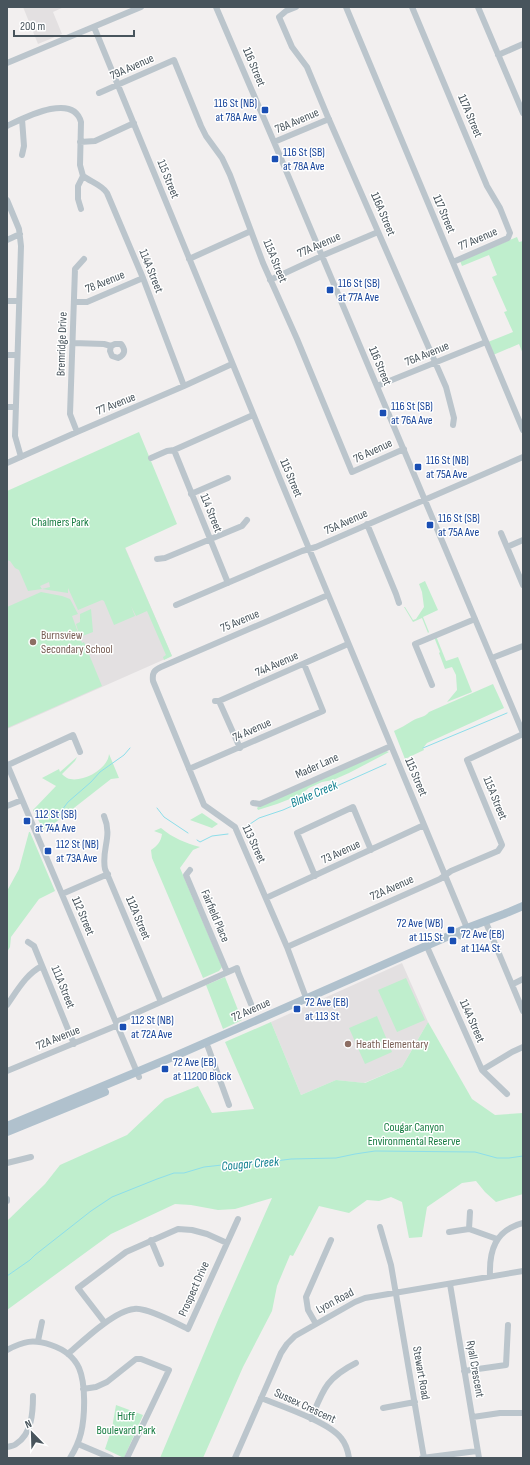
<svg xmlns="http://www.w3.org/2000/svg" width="530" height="1465" font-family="'Sofia Sans Condensed',sans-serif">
	<rect width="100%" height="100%" fill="#f2efef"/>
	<path fill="#e3e0e1" d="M23,7H64L53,12L62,34L38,44Z
		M125,547L172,656L7,729V558Z
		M402,963L428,1022L402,1067L364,1083L336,1080L301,1095L271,1022Z"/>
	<path fill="#bfeecd" d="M517,237L519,242L523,241V354L519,344L493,355L488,342L513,332L504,312L507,311L492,277L497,275L489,255L462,266L460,261Z
		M139,432L177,524L125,548L172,656L164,660L163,657L166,655L147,611L136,616L131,606L135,616L114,625L104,601L102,600L78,610L68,588V593L42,589L50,587L49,582L40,586L42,589L28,591L19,570L15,568L10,561L7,560V491Z
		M425,581L438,610L423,617L429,632L428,633L422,618L413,622L404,607H405L413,620L416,619L424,607L422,592L419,584Z
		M41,592L62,596L70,599L78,614L72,616L82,643L84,642L102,686L7,728V607Z
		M91,609L93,632L80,637L76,624L80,622V614Z
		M436,636L446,661L458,657L472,692L447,702L457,690L456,675L452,667L445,669L439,653L440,652L434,637Z
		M493,684L504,708L427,743L423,748L424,750L405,759L394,731C400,728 406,725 412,721C418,717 424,718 429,712Z
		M386,751L389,752L349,773L333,780L322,782L309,788L300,795L277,804L258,810L257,808L259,806Z
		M109,754L119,778L111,779L56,822L43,829L33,810L56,786L42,778L59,769L60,772L77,757L75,761L62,774C63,775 65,777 67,778C80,784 108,770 109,754Z
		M202,813L218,824L212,828L190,820Z
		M161,828C173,838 185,843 200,847L193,850L180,868L222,967L219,971L203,978L152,858L151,850C157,846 161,842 162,834L154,831Z
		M29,832H30L55,891L39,899L11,937L10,947L7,952V891L19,869Z
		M225,977L242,1020L223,1029L206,985Z
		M406,978L425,1020L397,1032L378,990Z
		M377,1016L392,1052L365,1064L349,1028Z
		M271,1022L301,1095L336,1080L365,1083L402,1067L428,1022L472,1099L495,1115L523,1113V1194L496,1202L485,1192L476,1181L462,1183L427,1207L422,1237L409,1238L402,1202L391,1197L379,1201L367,1200L349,1213L319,1206L293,1256L290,1255L277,1286L272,1311L243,1367L203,1458H160L218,1320L272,1198L235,1209L218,1210L191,1205L175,1204L111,1234L7,1310V1221L45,1184L60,1165L127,1135L165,1099L198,1086L212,1113L254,1109L225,1042Z
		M116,1405L143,1415L124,1458L105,1449L112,1428Z"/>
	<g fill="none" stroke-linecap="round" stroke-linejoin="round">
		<path stroke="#8ddeea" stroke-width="1" d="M423,748L507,713
			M157,808L164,817L188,833
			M56,818L68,802L91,782L100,772L124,755L130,748
			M244,828L259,818L283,810L386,764
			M197,840L200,842L212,836L228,834
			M7,1276L30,1260L35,1255L91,1211L112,1197L157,1179L174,1173H184L204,1167L231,1164H253L291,1159L336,1158L355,1154L375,1151L475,1152L497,1158H509L523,1156"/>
		<path stroke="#bbc5cc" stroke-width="6" d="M216,7L274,142L523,733
			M296,7L286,11L279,17L292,47L307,67L327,115L446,387L454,418L453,425
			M346,7L523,430
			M412,7L487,186L500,208L510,233L508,238L453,262
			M478,7L523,113
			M94,27L280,479L467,928L460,936
			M498,55L523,44
			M7,63L141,7
			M99,93L174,60L201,126L206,136L222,158L230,175L263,263L297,339L352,472L404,449
			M7,126C24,118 73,92 81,122L80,165L83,176L78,186V199L81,209
			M80,142L95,141L134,123
			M274,142L329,119
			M22,155L24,146L22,119
			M83,176C91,182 102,185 107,193L143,278L184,386
			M7,200L19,229L21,246L15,436L21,457
			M7,240L20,234
			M189,259L251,231
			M270,280L326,254L378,232
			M7,301H19
			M74,302H87L143,278
			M73,343L104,344L111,346L115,344H121C126,350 125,355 118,358L112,356L110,351L111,346
			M7,355H17
			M377,386L486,342
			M7,407H16
			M77,432L70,414L75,269L84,259
			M174,450L228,583
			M151,458L167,451L174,450L253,415
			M7,463L77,432L184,386L232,364
			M191,494L228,478
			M367,524L396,594L399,603
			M501,533L523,585
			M507,547L523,540
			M157,559L165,558L242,526L247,520
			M176,605L302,551L316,547L523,457
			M492,658L523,646
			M432,685L415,644L475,619
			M215,701H219L348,644
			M219,701L240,748
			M7,764L139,1077
			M8,765L73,735L80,752
			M189,769L323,711L304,664
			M253,803L260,804L391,746
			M7,806L22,800
			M104,816C113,837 101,849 105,869L161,1002
			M190,870L186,875L227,972
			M315,876L297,833L353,807L371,850
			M62,894L108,874
			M266,898L424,825
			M487,925L523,1011
			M28,942L34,946L74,1044
			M287,947L440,879L451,871L498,851L502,845L467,760L523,734
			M428,949L482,1070L507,1094
			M513,984L523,979
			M308,1003L287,947L235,827L204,805L153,681C152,673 154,670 161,667L328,595
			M7,1005C17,991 26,974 42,966
			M116,1022L237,968L238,972L251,1004
			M208,1047L229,1105
			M482,1070L512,1052L523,1047
			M7,1071L118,1025
			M7,1163L31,1157
			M7,1199V1201
			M380,1227L391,1265L424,1458
			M469,1229L470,1212
			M449,1232L469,1229L497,1239
			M151,1240L161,1264
			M490,1276C489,1251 495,1230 523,1223
			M450,1284L479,1458
			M105,1323L78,1288L126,1252L178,1229L192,1230L207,1234L227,1243
			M316,1324L308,1310L306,1297L331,1240
			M38,1341L42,1322
			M7,1350C24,1341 33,1339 51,1345C63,1349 74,1357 79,1368C86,1384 85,1416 81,1433C79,1441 75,1450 70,1458
			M68,1354C83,1341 114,1311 134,1309C146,1307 176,1323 188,1329L238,1219
			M464,1371L506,1365L508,1325
			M83,1389L96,1387L107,1382L136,1359H141L169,1370L127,1458
			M261,1398C281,1406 329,1422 341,1438C346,1444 348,1451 349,1458
			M383,1408L415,1402
			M473,1417L500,1413H523
			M311,1419C323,1390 326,1378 356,1363
			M78,1444L111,1458
			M7,1447C10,1446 14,1446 16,1444C32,1434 33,1412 33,1396
			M235,1458L281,1353L287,1344L295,1336L355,1302L365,1298L523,1271
			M422,1458L477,1451"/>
		<path stroke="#b0c1cd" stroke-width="8" d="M7,1126L175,1056L467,928L504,914L523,906
			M7,1132L105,1092"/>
	</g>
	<g fill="#1a4fb4" stroke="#fff" stroke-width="1.5">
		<rect x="261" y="106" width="8" height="8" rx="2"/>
		<rect x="271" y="155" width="8" height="8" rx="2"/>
		<rect x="326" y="286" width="8" height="8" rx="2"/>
		<rect x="379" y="409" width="8" height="8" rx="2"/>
		<rect x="414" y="463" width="8" height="8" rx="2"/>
		<rect x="426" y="521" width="8" height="8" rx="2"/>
		<rect x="23" y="817" width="8" height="8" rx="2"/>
		<rect x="44" y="847" width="8" height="8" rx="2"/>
		<rect x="447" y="926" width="8" height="8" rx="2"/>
		<rect x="449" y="937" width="8" height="8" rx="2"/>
		<rect x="293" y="1005" width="8" height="8" rx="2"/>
		<rect x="119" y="1023" width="8" height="8" rx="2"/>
		<rect x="161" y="1065" width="8" height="8" rx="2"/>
	</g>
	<g fill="#8d6e63" stroke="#fff" stroke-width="1.5">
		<circle cx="33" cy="642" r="4"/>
		<circle cx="348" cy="1044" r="4"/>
	</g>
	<g text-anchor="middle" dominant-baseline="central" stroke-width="3" stroke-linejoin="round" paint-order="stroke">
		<g font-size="12" fill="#48545c" stroke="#fff">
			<text transform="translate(132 67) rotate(-24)">79A Avenue</text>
			<text transform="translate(254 67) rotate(67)">116 Street</text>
			<text transform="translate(470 116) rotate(67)">117A Street</text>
			<text transform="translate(297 121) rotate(-23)">78A Avenue</text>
			<text transform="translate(168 179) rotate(68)">115 Street</text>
			<text transform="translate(383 214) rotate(67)">116A Street</text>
			<text transform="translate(444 214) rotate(67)">117 Street</text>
			<text transform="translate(478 239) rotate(-23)">77 Avenue</text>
			<text transform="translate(319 245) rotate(-24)">77A Avenue</text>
			<text transform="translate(275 261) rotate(68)">115A Street</text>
			<text transform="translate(151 271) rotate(68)">114A Street</text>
			<text transform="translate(105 282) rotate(-22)">78 Avenue</text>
			<text transform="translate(62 344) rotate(-88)">Bremridge Drive</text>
			<text transform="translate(427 354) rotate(-22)">76A Avenue</text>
			<text transform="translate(380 366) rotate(67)">116 Street</text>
			<text transform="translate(116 404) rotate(-22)">77 Avenue</text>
			<text transform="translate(373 451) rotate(-25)">76 Avenue</text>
			<text transform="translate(291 478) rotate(67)">115 Street</text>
			<text transform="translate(211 513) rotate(68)">114 Street</text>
			<text transform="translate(346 522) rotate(-24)">75A Avenue</text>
			<text transform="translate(240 621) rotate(-23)">75 Avenue</text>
			<text transform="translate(277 664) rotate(-24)">74A Avenue</text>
			<text transform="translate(252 730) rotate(-24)">74 Avenue</text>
			<text transform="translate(317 766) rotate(-24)">Mader Lane</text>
			<text transform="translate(416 777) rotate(67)">115 Street</text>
			<text transform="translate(495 798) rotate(68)">115A Street</text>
			<text transform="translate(254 844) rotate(65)">113 Street</text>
			<text transform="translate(341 852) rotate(-25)">73 Avenue</text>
			<text transform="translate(392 888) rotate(-24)">72A Avenue</text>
			<text transform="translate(83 916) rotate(67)">112 Street</text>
			<text transform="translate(215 916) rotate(67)">Fairfield Place</text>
			<text transform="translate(138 918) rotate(67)">112A Street</text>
			<text transform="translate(63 987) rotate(68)">111A Street</text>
			<text transform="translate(251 1010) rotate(-24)">72 Avenue</text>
			<text transform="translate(472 1021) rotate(66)">114A Street</text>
			<text transform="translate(58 1038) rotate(-22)">72A Avenue</text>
			<text transform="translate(194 1289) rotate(-66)">Prospect Drive</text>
			<text transform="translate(335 1301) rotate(-28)">Lyon Road</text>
			<text transform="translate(475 1369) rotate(80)">Ryall Crescent</text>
			<text transform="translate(421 1373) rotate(80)">Stewart Road</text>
			<text transform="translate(305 1406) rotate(25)">Sussex Crescent</text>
		</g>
		<g font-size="12" fill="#164399" stroke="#fff" text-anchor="start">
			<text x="257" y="103" text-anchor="end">116 St (NB)<tspan x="257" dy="14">at 78A Ave</tspan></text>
			<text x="283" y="152">116 St (SB)<tspan x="283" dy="14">at 78A Ave</tspan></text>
			<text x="338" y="283">116 St (SB)<tspan x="338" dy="14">at 77A Ave</tspan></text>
			<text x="391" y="406">116 St (SB)<tspan x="391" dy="14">at 76A Ave</tspan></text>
			<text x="426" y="460">116 St (NB)<tspan x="426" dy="14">at 75A Ave</tspan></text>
			<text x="438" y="518">116 St (SB)<tspan x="438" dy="14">at 75A Ave</tspan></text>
			<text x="35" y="814">112 St (SB)<tspan x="35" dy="14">at 74A Ave</tspan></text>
			<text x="56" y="844">112 St (NB)<tspan x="56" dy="14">at 73A Ave</tspan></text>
			<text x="443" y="923" text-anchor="end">72 Ave (WB)<tspan x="443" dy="14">at 115 St</tspan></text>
			<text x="461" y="934">72 Ave (EB)<tspan x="461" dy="14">at 114A St</tspan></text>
			<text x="305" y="1002">72 Ave (EB)<tspan x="305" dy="14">at 113 St</tspan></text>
			<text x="131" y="1020">112 St (NB)<tspan x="131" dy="14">at 72A Ave</tspan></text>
			<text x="173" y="1062">72 Ave (EB)<tspan x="173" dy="14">at 11200 Block</tspan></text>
		</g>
		<g font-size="12" fill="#197d43" stroke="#fff">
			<text x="60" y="522">Chalmers Park</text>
			<text x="414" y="1127">Cougar Canyon<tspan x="414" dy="14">Environmental Reserve</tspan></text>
			<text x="126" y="1416">Huff<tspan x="126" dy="14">Boulevard Park</tspan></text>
		</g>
		<g font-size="12" fill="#785e54" stroke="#fff" text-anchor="start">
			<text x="41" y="635">Burnsview<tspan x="41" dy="14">Secondary School</tspan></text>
			<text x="356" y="1044">Heath Elementary</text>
		</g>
		<g font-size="13" font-style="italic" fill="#108090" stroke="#fff">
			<text transform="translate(314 794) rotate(-23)">Blake Creek</text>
			<text transform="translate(250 1164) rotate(-5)">Cougar Creek</text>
		</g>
	</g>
	<rect width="530" height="1465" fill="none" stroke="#48545c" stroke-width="16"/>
	<g transform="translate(32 1433) rotate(337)" stroke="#ffffff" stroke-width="3" paint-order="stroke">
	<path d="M0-3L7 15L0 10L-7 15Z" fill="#48545c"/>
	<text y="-6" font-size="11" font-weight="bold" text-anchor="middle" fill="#48545c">N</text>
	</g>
	<path d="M14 30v6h120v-6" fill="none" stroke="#48545c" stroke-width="2"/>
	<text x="20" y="30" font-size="12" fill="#48545c" stroke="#ffffff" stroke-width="3" paint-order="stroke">200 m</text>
</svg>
